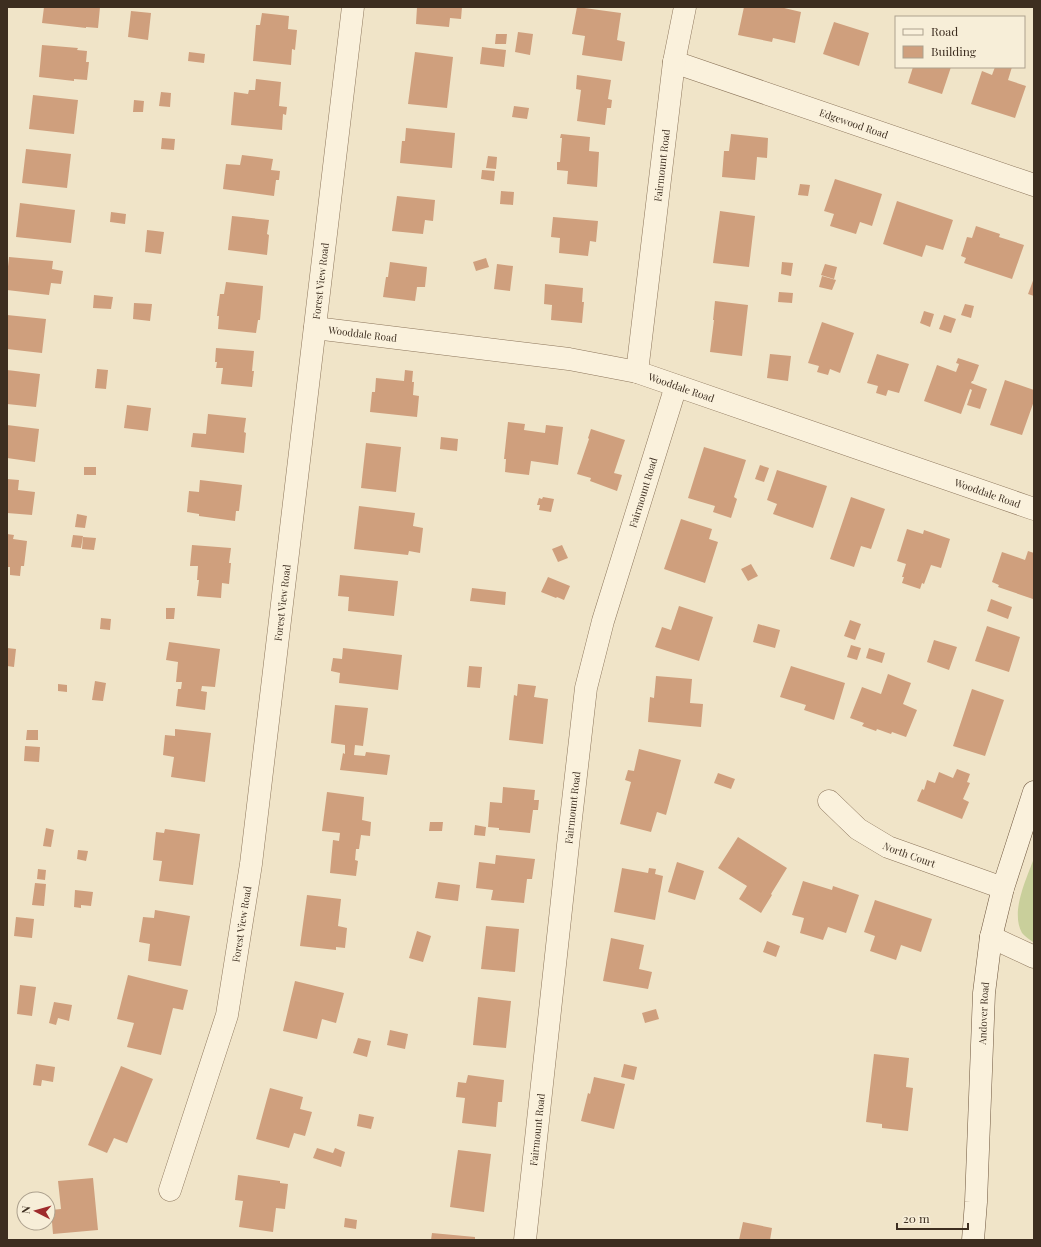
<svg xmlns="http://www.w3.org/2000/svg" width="1041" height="1247" font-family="'Playfair Display',serif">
	<rect width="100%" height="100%" fill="#f0e4c8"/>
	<path fill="#c9cf9b" d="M1034,858V943C1031,940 1025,937 1022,933C1010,912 1027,878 1034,858Z"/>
	<path fill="#cf9f7d" d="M44,7H100L98,28L86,27V28L42,23Z
		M417,7H462L461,19L450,18L449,27L416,24Z
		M577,7L621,13L617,40L625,42L622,61L582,55L585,36L572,34Z
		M744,7H780L801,12L795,43L773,38L772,42L738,35Z
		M131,11L151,13L148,40L128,37Z
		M262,13L289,16L288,29L297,30L295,50L292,49L291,65L253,61L256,25H260Z
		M834,22L869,33L859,66L823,54Z
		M518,32L533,34L530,55L515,52Z
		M496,34H507L506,44H495Z
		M42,45L78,48L77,50L87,51L86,62H89L87,80L74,79V81L39,77Z
		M482,47L506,50L504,67L480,64Z
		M189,52L205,54L204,63L188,61Z
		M415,52L453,57L447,108L408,104Z
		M913,67H951L942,94L908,83Z
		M995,67H1012L1008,80L1026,86L1015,118L971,104L982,71L992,75Z
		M577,75L611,80L608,99L612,100L611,108H607L605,125L577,121L581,90L576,89Z
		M256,79L281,82L279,106L287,107L286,115L283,114L282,130L231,125L234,92L248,94L249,90H255Z
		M161,92L171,93L170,107L159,106Z
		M33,95L78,100L74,134L29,129Z
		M134,100L144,101L143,112H133Z
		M514,106L529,108L527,119L512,117Z
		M406,128L455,133L452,168L400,163L402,141H405Z
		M561,134L590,137L589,151L599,152L597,187L567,184L568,171L557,170V162H560L562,138H560Z
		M731,134L768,138L767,158L757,157L755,180L722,177L724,151H729Z
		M162,138L175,139L174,150L161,149Z
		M26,149L71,154L67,188L22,183Z
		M242,155L273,159L271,170L280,171L279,180H276L274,196L223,189L226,164L240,165Z
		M488,156L497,157L496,169L486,168Z
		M482,170L495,171L494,181L481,179Z
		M835,179L882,194L872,226L860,222L856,234L830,226L834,214L824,211Z
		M800,184L810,185L808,196L798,195Z
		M501,191L514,192L513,205L500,204Z
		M397,196L435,200L433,221L425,220L423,234L392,231Z
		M897,201L953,220L943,250L926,245L922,257L883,244Z
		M20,203L75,210L71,243L16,237Z
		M720,211L755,216L749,267L713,263Z
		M111,212L126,214L125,224L110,222Z
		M232,216L269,220L267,234L269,235L267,255L228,250Z
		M553,217L598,221L596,242L590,241L588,256L559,253L560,238L551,237Z
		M976,226L1000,234L999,237L1024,245L1012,279L964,263L966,258L961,256L967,237L972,238Z
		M147,230L164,232L161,254L145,252Z
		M9,257L53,261L52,269L63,271L61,284L51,283L49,295L7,290V276Z
		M486,258L489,267L476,271L473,262Z
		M390,262L427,267L425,287H417L415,301L383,297L386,277H388Z
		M782,262L793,263L791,276L781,274Z
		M497,264L513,266L510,291L494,289Z
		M825,264L837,267L834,279L821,275Z
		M822,276L836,280L832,290L819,287Z
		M1034,278V296L1028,294Z
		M226,282L263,286L260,320H258L256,333L218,329L219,316H217L220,294H224Z
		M545,284L583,288L582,302H584L582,323L551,320L552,305L544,304Z
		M779,292L793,293L792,303L778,302Z
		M94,295L113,297L111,309L93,308Z
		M715,301L748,305L742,356L710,352L714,320H713Z
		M134,303L152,304L150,321L133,319Z
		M965,304L974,306L971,318L961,315Z
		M924,311L934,314L930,327L920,323Z
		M7,315L46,319L42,353L7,349Z
		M944,315L956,319L951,333L939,329Z
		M822,322L854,333L840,373L830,369L828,375L817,372L819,366L808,363Z
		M216,348L254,351L252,371H254L252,387L221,384L223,368H216L217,362H215Z
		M770,354L791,356L788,381L767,378Z
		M877,354L909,364L899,393L888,390L886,396L876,393L878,386L867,383Z
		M958,358L979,365L973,381H972L971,383L987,389L980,409L967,405L972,390L970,389L961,414L924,401L937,365L956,372L959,364L956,363Z
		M97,369L108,370L106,389L95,388Z
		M7,370L40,374L36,407L7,404Z
		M405,370L413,371L412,382H414L413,395L419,396L417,417L370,412L372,392H375L376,378L404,381Z
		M1005,380L1034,390V401L1022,435L990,425Z
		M127,405L151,408L148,431L124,428Z
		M208,414L246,418L244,432L246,433L244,453L191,447L193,433L206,434Z
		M508,422L525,424L524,430L545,433L546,425L563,427L558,465L531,461L529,475L505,472L506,459H504Z
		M7,425L39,429L35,462L7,458Z
		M591,429L625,440L614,473L622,475L617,491L590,481L591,478L577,474L589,439L588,438Z
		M441,437L458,439L457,451L440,449Z
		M366,443L401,447L396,492L361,488Z
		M704,447L746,460L734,497L737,499L731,518L713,512L715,506L688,498Z
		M760,465L769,468L764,482L755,479Z
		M84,467H96V475H84Z
		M777,470L827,486L813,528L773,514L777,504L767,500Z
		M7,479L19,480L18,490L35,492L32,515L7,513Z
		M200,480L242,485L239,511H236L235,521L199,516V514L187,512L189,491L199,492Z
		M543,497L554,499L551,512L539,510L540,505H537L539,498L542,499Z
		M851,497L885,509L871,549L861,546L854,567L830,559Z
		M359,506L415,513L413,526L423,528L420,553L409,551L408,555L354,549Z
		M77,514L87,516L85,528L75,527Z
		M681,519L712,529L709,539L718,542L705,583L664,569Z
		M907,529L923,534L924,530L950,539L941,568L931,565L924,584L922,583L920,589L902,583L904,577H902L906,564L897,561Z
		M7,534L14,535L13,539L27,541L24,566H21L20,576L10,575V567H7Z
		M73,535L83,536L81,548L71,547Z
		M83,537L96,538L94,550L82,549Z
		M192,545L231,548L229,563H231L229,584L222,583L221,598L197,596L199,580H197L198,566H190Z
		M562,545L568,558L558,562L552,549Z
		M1028,551L1034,553L1033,599L998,587L999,585L992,582L1002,552L1025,560Z
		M751,564L758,576L748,581L741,569Z
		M340,575L398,581L394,616L348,611L349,597L338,596Z
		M548,577L570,586L564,600L557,597L556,598L541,592Z
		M472,588L506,592L505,605L470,601Z
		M991,599L1012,607L1008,619L987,611Z
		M679,606L713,617L699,661L655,647L662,627L671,630Z
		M166,608H175L174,619H166Z
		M101,618L111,619L110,630L100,629Z
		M850,620L861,624L855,640L844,636Z
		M758,624L780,630L775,648L753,642Z
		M987,626L1020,637L1009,672L975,661Z
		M934,640L957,647L949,670L927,662Z
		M169,642L220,649L215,687L202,686L201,691L207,692L205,710L176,706L178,689H181L182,682H176L178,662L166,660Z
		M851,645L861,648L857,660L847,657Z
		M7,648L16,649L14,667L7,666Z
		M343,648L402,655L398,690L339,683L340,673L331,671V670L333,658L342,659Z
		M869,648L885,653L882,663L866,658Z
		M469,666L482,667L480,688L467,687Z
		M791,666L845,683L834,720L804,710L806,705L780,697Z
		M888,674L911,683L903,704L917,710L906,737L892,732L891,734L877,729L876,731L862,726L864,723L850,718L862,687L881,694Z
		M656,676L692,679L690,703L703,704L701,727L648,722L650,697L654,698Z
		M95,681L106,683L103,701L92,700Z
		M58,684L67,685V692L58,691Z
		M518,684L536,686L534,697L548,699L543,744L509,740L514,695L517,696Z
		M972,689L1004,700L985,756L953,746Z
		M335,705L368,708L363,746L355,745L354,755L365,756L366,752L390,755L387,775L340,770L343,753L345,754V745L331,743Z
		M175,729L211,733L205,782L171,777L174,757L163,755L165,735L175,736Z
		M27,730H38V740H26Z
		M25,746L40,747L39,762L24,761Z
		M639,749L681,760L666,815L657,812L651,832L620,824L631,782L625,780L628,770L634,771Z
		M957,769L970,774L967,782L970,783L963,799L969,802L962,819L917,801L922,789L924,790L927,780L935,783L939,772L953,778Z
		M718,773L735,779L731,789L714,783Z
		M503,787L535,790L534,800H539L538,810H533L530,833L499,830V828L488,827L490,802L502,803Z
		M327,792L364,797L362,820L371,822L370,836L361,835L359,849H356L355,860L358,861L356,876L330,873L333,840L339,841L340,833L322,831Z
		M430,822H443L442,831H429Z
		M475,825L486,827L485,836L474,835Z
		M46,828L54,830L51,847L43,846Z
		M165,829L200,834L193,885L159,881L162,861L153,860L156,832L164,833Z
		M738,837L787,868L771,894L772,895L761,913L739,899L747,886L718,868Z
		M78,850L88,851L86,861L77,859Z
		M496,855L535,859L532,879H527L524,903L491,900L493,890L476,888L479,862L495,864Z
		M677,862L704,871L695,900L668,892Z
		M622,868L648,873L649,868L656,869L655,874L663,876L655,920L614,912Z
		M38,869L46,870L45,880L37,879Z
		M803,881L832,890L833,886L859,895L846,933L828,927L823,940L800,933L804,918L792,915Z
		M438,882L460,885L458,901L435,898Z
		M35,883L46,884L44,906L32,905Z
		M75,890L93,892L91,906L81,905V908L74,907Z
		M307,895L341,899L338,926L347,928L345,948L336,947V950L300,946Z
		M875,900L932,919L921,952L901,945L896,960L870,951L875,936L864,932Z
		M155,910L190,916L181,966L148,961L150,944L139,942L143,917L154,918Z
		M16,917L34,919L32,938L14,936Z
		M486,926L519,929L515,972L481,969Z
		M417,931L431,936L423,962L409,958Z
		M611,938L644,945L639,969L652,972L648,989L603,981Z
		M767,941L780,946L776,957L763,952Z
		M128,975L188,990L183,1010L173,1008L161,1055L127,1047L134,1023L117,1019Z
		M295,981L344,993L336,1023L322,1019L317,1039L283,1031Z
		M20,985L36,987L32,1016L17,1014Z
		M478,997L511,1001L506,1048L473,1045Z
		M54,1002L72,1005L69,1021L58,1018L56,1025L49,1023Z
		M656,1009L659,1019L645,1023L642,1013Z
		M390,1030L408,1034L405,1049L387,1045Z
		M358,1038L371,1041L367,1057L353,1053Z
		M874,1054L909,1058L906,1087L913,1088L908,1131L882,1128V1124L866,1122Z
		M36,1064L55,1067L53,1082L42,1080L41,1086L33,1085Z
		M624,1064L637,1067L634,1080L621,1077Z
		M121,1066L153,1079L127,1143L114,1138L107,1153L88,1145Z
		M468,1075L504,1080L502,1102H498L496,1127L462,1123L465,1098L456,1097L458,1082L466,1083Z
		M594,1077L625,1084L614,1129L581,1121L588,1093L590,1094Z
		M270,1088L303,1097L300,1109L312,1112L305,1136L294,1133L289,1148L256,1139Z
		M359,1114L374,1117L371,1129L357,1126Z
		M317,1148L333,1153L335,1148L345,1152L341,1167L313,1158Z
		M458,1150L491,1154L484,1212L450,1207Z
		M238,1175L280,1181V1183L288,1184L285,1209L276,1208L273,1232L239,1227L243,1201L235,1200Z
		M93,1178L98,1230L53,1234L51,1210L61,1209L58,1181Z
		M345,1218L357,1220L356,1229L344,1227Z
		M743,1222L772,1228L770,1240H739Z
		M432,1233L475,1237V1240H431Z"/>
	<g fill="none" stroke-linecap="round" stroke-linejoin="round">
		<defs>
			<g id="street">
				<path id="s1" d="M674,62L1034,185"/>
				<path id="s2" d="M315,328L569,359L637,372L1034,509"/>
				<path id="s3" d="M637,372L674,62L685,7"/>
				<path id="s4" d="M829,801L858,829L888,847L1003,888"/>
				<path d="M991,937L1034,957"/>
				<path id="s5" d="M170,1190L227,1015L251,864L353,7"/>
				<path id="s6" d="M525,1240L569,836L586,688L603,621L676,386"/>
			</g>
			<g id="secondary">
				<path id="s7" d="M973,1240L976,1202L984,993L991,937L1003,888L1034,792"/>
			</g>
		</defs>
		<use href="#street" stroke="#8d765c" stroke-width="23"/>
		<use href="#secondary" stroke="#6f573f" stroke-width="23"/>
		<use href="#street" stroke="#faf1dc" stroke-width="22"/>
		<use href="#secondary" stroke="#faf1dc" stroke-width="22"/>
	</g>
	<g text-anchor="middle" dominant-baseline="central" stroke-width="3.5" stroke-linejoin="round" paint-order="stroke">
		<g font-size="10" fill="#3d2e20" stroke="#f7eed8">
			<text stroke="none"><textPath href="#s1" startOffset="190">Edgewood Road</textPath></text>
			<text stroke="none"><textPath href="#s3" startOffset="208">Fairmount Road</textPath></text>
			<text stroke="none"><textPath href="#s5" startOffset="924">Forest View Road</textPath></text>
			<text stroke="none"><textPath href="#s2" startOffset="48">Wooddale Road</textPath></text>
			<text stroke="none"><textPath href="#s2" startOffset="372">Wooddale Road</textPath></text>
			<text stroke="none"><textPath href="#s6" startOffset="759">Fairmount Road</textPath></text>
			<text stroke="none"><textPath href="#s2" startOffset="696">Wooddale Road</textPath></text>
			<text stroke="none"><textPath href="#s5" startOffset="600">Forest View Road</textPath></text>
			<text stroke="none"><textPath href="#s6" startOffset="435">Fairmount Road</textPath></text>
			<text stroke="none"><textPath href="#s4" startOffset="98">North Court</textPath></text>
			<text stroke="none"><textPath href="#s5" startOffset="276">Forest View Road</textPath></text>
			<text stroke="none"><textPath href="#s7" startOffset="227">Andover Road</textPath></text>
			<text stroke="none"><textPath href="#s6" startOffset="111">Fairmount Road</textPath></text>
		</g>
	</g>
	<rect width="1041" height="1247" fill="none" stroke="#3d2e20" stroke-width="16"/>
	<rect x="895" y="16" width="130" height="52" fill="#f7eed8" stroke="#ada18e"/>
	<rect x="903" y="29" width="20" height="6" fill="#faf1dc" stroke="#ada18e"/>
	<text x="931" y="36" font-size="12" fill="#3d2e20">Road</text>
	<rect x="903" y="46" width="20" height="12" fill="#cf9f7d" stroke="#ada18e"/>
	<text x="931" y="56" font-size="12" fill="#3d2e20">Building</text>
	<g transform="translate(36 1211) rotate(276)"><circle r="19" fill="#f7eed8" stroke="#ada18e"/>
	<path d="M0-3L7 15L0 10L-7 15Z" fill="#9e2a2b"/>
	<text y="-6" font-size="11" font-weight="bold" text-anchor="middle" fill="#3d2e20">N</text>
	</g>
	<path d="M897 1223v6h71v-6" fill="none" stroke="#3d2e20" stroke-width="2"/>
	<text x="903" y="1223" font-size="12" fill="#3d2e20" stroke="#f7eed8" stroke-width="3" paint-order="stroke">20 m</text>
</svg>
